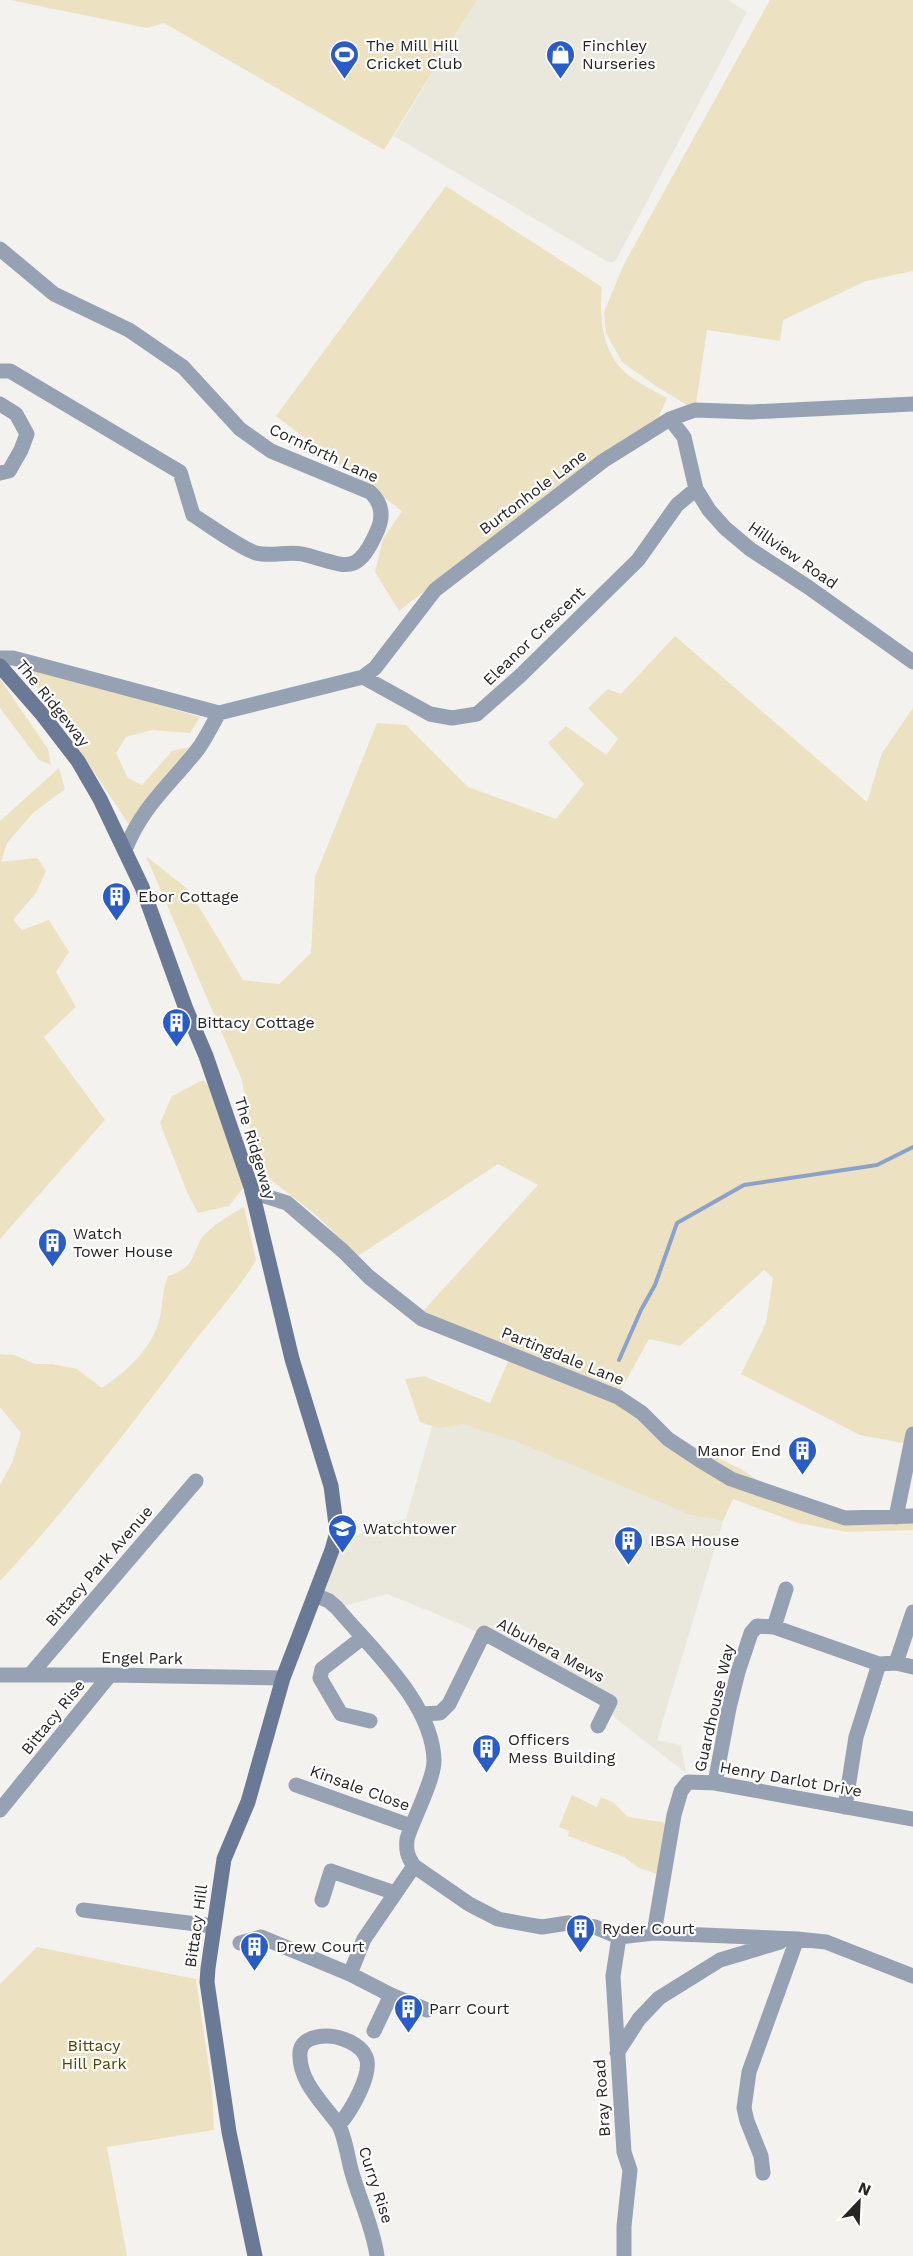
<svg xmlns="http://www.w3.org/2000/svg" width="913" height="2256" font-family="'Work Sans',sans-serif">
	<rect width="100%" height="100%" fill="#f3f2ef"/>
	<path fill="#eae7dc" d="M477,0H728L747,12L616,260L613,262H608L394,136Z
		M437,1409L482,1424L723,1521L657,1740L681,1745L686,1773L539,1659L434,1613L387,1594L337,1608L315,1595L332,1550L376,1524L406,1519Z"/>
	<path fill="#ece2c1" d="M10,0H477L384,150L164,23L147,28Z
		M770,0H913V271L866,281L783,320L780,341L707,330L695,410L656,386L622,362L606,333L604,312L624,264Z
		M446,186L602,287C599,319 602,356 631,377C642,385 655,391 667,398L658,418L542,499L399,611L375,572L383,539L402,511L276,416Z
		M675,636L867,802L882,753L913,708V1445L860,1435L741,1374L766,1323L773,1278L764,1270L680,1346L649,1339L619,1393L423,1311L538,1185L498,1164L358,1256L316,1215L257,1169L242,1080L146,856L189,890L243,980L279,984L311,953L315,877L377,723L406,725L468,787L556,819L584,784L548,743L566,726L606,755L618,739L588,708L608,689L621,694Z
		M23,665L200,717L190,733L152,730L126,737L116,753L128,778L142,785L172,751L189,747L130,826Z
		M0,679L48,749L51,765L39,760L0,708Z
		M59,768L65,789L33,813L7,843L1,862L37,858L46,871L36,893L13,920L22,930L49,920L69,952L56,972L76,1007L44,1037L105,1120L0,1239V821Z
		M203,1080L211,1089L244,1187L229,1206L198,1213L187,1192L160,1123L172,1096Z
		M244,1207L256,1260C238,1291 212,1318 190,1347C130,1427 69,1507 0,1581V1485L12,1463L21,1433L0,1407V1354L14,1355L35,1364H52L77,1369L102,1388C127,1371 153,1348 160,1317C163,1303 162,1290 168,1276C194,1267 190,1260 201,1239C207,1229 234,1212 244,1207Z
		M509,1359L628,1407L697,1448L741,1469L769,1488L816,1512L913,1520V1530L847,1532L798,1523L733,1499L723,1521L688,1514L518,1442L463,1424L438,1428L420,1422L405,1379L424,1376L490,1403Z
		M572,1795L597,1807L601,1797L614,1803L628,1817L662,1822L665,1824L657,1874L639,1868L624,1857L568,1836L569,1831L559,1827Z
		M37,1947L196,1979L212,2089L214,2130L107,2147L127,2256H0V1984Z"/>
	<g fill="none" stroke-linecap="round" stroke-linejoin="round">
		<path stroke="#8ba2cc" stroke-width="4" d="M619,1360L641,1310L655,1285L677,1223L744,1185L877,1165L913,1147"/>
		<path stroke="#96a1b4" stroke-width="15" d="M0,249L54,294L129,330L183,367L240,429L271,451L370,492C381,502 384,514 378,529C356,580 345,564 302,554C287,551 272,557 256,553C240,548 209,525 193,515L180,472L10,371H0
			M0,404L16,414L27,434L21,450L9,471L0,473
			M670,419L684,437L696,489L709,510L725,528L750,549L808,587L913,662
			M0,658H13L219,713L363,677L375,668L435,590L603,461L670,419L695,410L751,412L913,404
			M363,677L430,714L452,718L477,714L521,675L638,560L677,505L696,489
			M125,850C143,805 169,786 198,749C206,738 212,725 219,713
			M252,1192L287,1203L343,1251L369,1277L422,1319L618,1397L642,1413L668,1439L698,1459L731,1479L845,1518L913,1516
			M896,1517L913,1434
			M315,1595L329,1601L337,1608C371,1649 433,1703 434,1761C434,1780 413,1819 407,1839C406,1850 407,1856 414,1866L364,1939L350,1974
			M774,1627L786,1589
			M362,1638L322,1669L320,1678L341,1714L370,1721
			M896,1663L913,1612
			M0,1675H110L283,1678
			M30,1675L196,1481
			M421,1714L440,1713L449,1704L484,1633L610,1702L598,1726
			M715,1783L729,1708L738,1672L751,1633L757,1626L774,1627L879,1664L896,1663L913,1667
			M296,1785L411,1826
			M845,1807L856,1737L879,1664
			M0,1810L110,1675
			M414,1866L469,1904L498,1919L519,1923L542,1927L568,1923L595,1927L619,1937L654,1933L797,1939L826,1942L913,1976
			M322,1900L331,1871L395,1893
			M83,1910L213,1926
			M654,1933L674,1815L681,1791L688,1782L715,1783L913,1819
			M619,1937L613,1976L624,2152L630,2170L624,2226V2256
			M240,1943L261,1937L350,1974L391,1995
			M374,2031L391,1995L427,2010
			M617,2053L639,2019L659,1998L720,1960L780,1942
			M339,2125C350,2112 375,2072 365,2055C361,2047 350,2041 343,2039C330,2034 302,2034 300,2052C298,2081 323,2103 338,2124C345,2135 348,2160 352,2173C360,2201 373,2227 377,2256
			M763,2173L761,2156L747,2121L744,2108L749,2072L797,1939"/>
		<path stroke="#6a7995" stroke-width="15" d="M0,666L41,713L78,761L100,799L142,887L186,1009L206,1056L251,1187L292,1359L331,1486L337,1532L332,1550L283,1678L248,1802L224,1859L208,1968L207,1982L229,2132L255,2256"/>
	</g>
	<defs>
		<symbol id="stadium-pin" viewBox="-11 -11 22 30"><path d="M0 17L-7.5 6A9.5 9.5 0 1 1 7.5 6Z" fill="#275cc9" stroke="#fff"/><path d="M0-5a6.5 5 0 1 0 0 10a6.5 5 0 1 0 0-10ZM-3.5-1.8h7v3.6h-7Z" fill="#fff"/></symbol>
		<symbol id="shop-pin" viewBox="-11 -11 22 30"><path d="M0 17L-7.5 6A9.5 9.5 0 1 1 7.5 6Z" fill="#275cc9" stroke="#fff"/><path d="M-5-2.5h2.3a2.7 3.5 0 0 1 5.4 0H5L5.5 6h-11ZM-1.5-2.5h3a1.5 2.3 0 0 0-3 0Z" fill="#fff"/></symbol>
		<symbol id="building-pin" viewBox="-11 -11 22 30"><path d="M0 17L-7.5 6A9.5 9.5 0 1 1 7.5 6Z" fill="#275cc9" stroke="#fff"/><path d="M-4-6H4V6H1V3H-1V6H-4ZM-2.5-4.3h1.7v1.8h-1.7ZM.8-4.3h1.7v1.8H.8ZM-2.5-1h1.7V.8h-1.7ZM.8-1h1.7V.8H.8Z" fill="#fff"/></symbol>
		<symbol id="school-pin" viewBox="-11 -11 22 30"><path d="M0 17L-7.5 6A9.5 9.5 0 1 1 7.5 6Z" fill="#275cc9" stroke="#fff"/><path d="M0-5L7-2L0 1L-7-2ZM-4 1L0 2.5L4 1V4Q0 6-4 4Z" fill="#fff"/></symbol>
	</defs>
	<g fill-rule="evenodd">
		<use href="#stadium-pin" x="328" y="38" width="33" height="45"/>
		<use href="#shop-pin" x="544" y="38" width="33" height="45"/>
		<use href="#building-pin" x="100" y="880" width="33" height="45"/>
		<use href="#building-pin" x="160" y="1006" width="33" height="45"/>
		<use href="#building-pin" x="36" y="1226" width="33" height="45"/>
		<use href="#building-pin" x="786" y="1434" width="33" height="45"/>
		<use href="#school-pin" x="326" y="1512" width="33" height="45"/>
		<use href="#building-pin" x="612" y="1524" width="33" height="45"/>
		<use href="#building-pin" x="470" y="1732" width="33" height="45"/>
		<use href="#building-pin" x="564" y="1912" width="33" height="45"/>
		<use href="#building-pin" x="238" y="1930" width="33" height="45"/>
		<use href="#building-pin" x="392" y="1992" width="33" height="45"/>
	</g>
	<g text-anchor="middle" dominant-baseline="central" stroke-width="4.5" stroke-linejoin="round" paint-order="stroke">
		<g font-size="16" fill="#262524" stroke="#fff" text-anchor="start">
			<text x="366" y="45">The Mill Hill<tspan x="366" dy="18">Cricket Club</tspan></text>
			<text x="582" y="45">Finchley<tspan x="582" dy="18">Nurseries</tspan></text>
			<text x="138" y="896">Ebor Cottage</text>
			<text x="197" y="1022">Bittacy Cottage</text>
			<text x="73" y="1233">Watch<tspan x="73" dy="18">Tower House</tspan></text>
			<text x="781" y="1450" text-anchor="end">Manor End</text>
			<text x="363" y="1528">Watchtower</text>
			<text x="650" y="1540">IBSA House</text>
			<text x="508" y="1739">Officers<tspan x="508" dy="18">Mess Building</tspan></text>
			<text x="602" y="1928">Ryder Court</text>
			<text x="276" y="1946">Drew Court</text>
			<text x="429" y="2008">Parr Court</text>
		</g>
		<g font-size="16" fill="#262524" stroke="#fff">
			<text transform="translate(324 453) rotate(25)">Cornforth Lane</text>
			<text transform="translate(533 492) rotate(-37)">Burtonhole Lane</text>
			<text transform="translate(793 555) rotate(35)">Hillview Road</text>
			<text transform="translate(534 636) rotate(-44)">Eleanor Crescent</text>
			<text transform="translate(53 703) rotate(51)">The Ridgeway</text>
			<text transform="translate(255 1148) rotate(73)">The Ridgeway</text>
			<text transform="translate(563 1356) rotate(22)">Partingdale Lane</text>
			<text transform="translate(99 1566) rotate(-49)">Bittacy Park Avenue</text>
			<text transform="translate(551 1650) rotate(28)">Albuhera Mews</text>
			<text transform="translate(142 1658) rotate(1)">Engel Park</text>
			<text transform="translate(714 1708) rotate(-77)">Guardhouse Way</text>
			<text transform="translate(53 1717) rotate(-51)">Bittacy Rise</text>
			<text transform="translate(791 1779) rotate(10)">Henry Darlot Drive</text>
			<text transform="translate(360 1788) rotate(20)">Kinsale Close</text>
			<text transform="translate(196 1926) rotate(-82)">Bittacy Hill</text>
			<text transform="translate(602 2098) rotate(-94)">Bray Road</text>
			<text transform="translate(376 2185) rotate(72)">Curry Rise</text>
		</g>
		<g font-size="16" fill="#544304" stroke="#fff">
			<text x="94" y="2045">Bittacy<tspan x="94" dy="18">Hill Park</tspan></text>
		</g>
	</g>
	<g transform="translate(859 2202) rotate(23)" stroke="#ffffff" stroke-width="4.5" paint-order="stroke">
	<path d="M0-4.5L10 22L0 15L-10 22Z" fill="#262524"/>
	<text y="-9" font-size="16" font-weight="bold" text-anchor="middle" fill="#262524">N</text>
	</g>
</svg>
